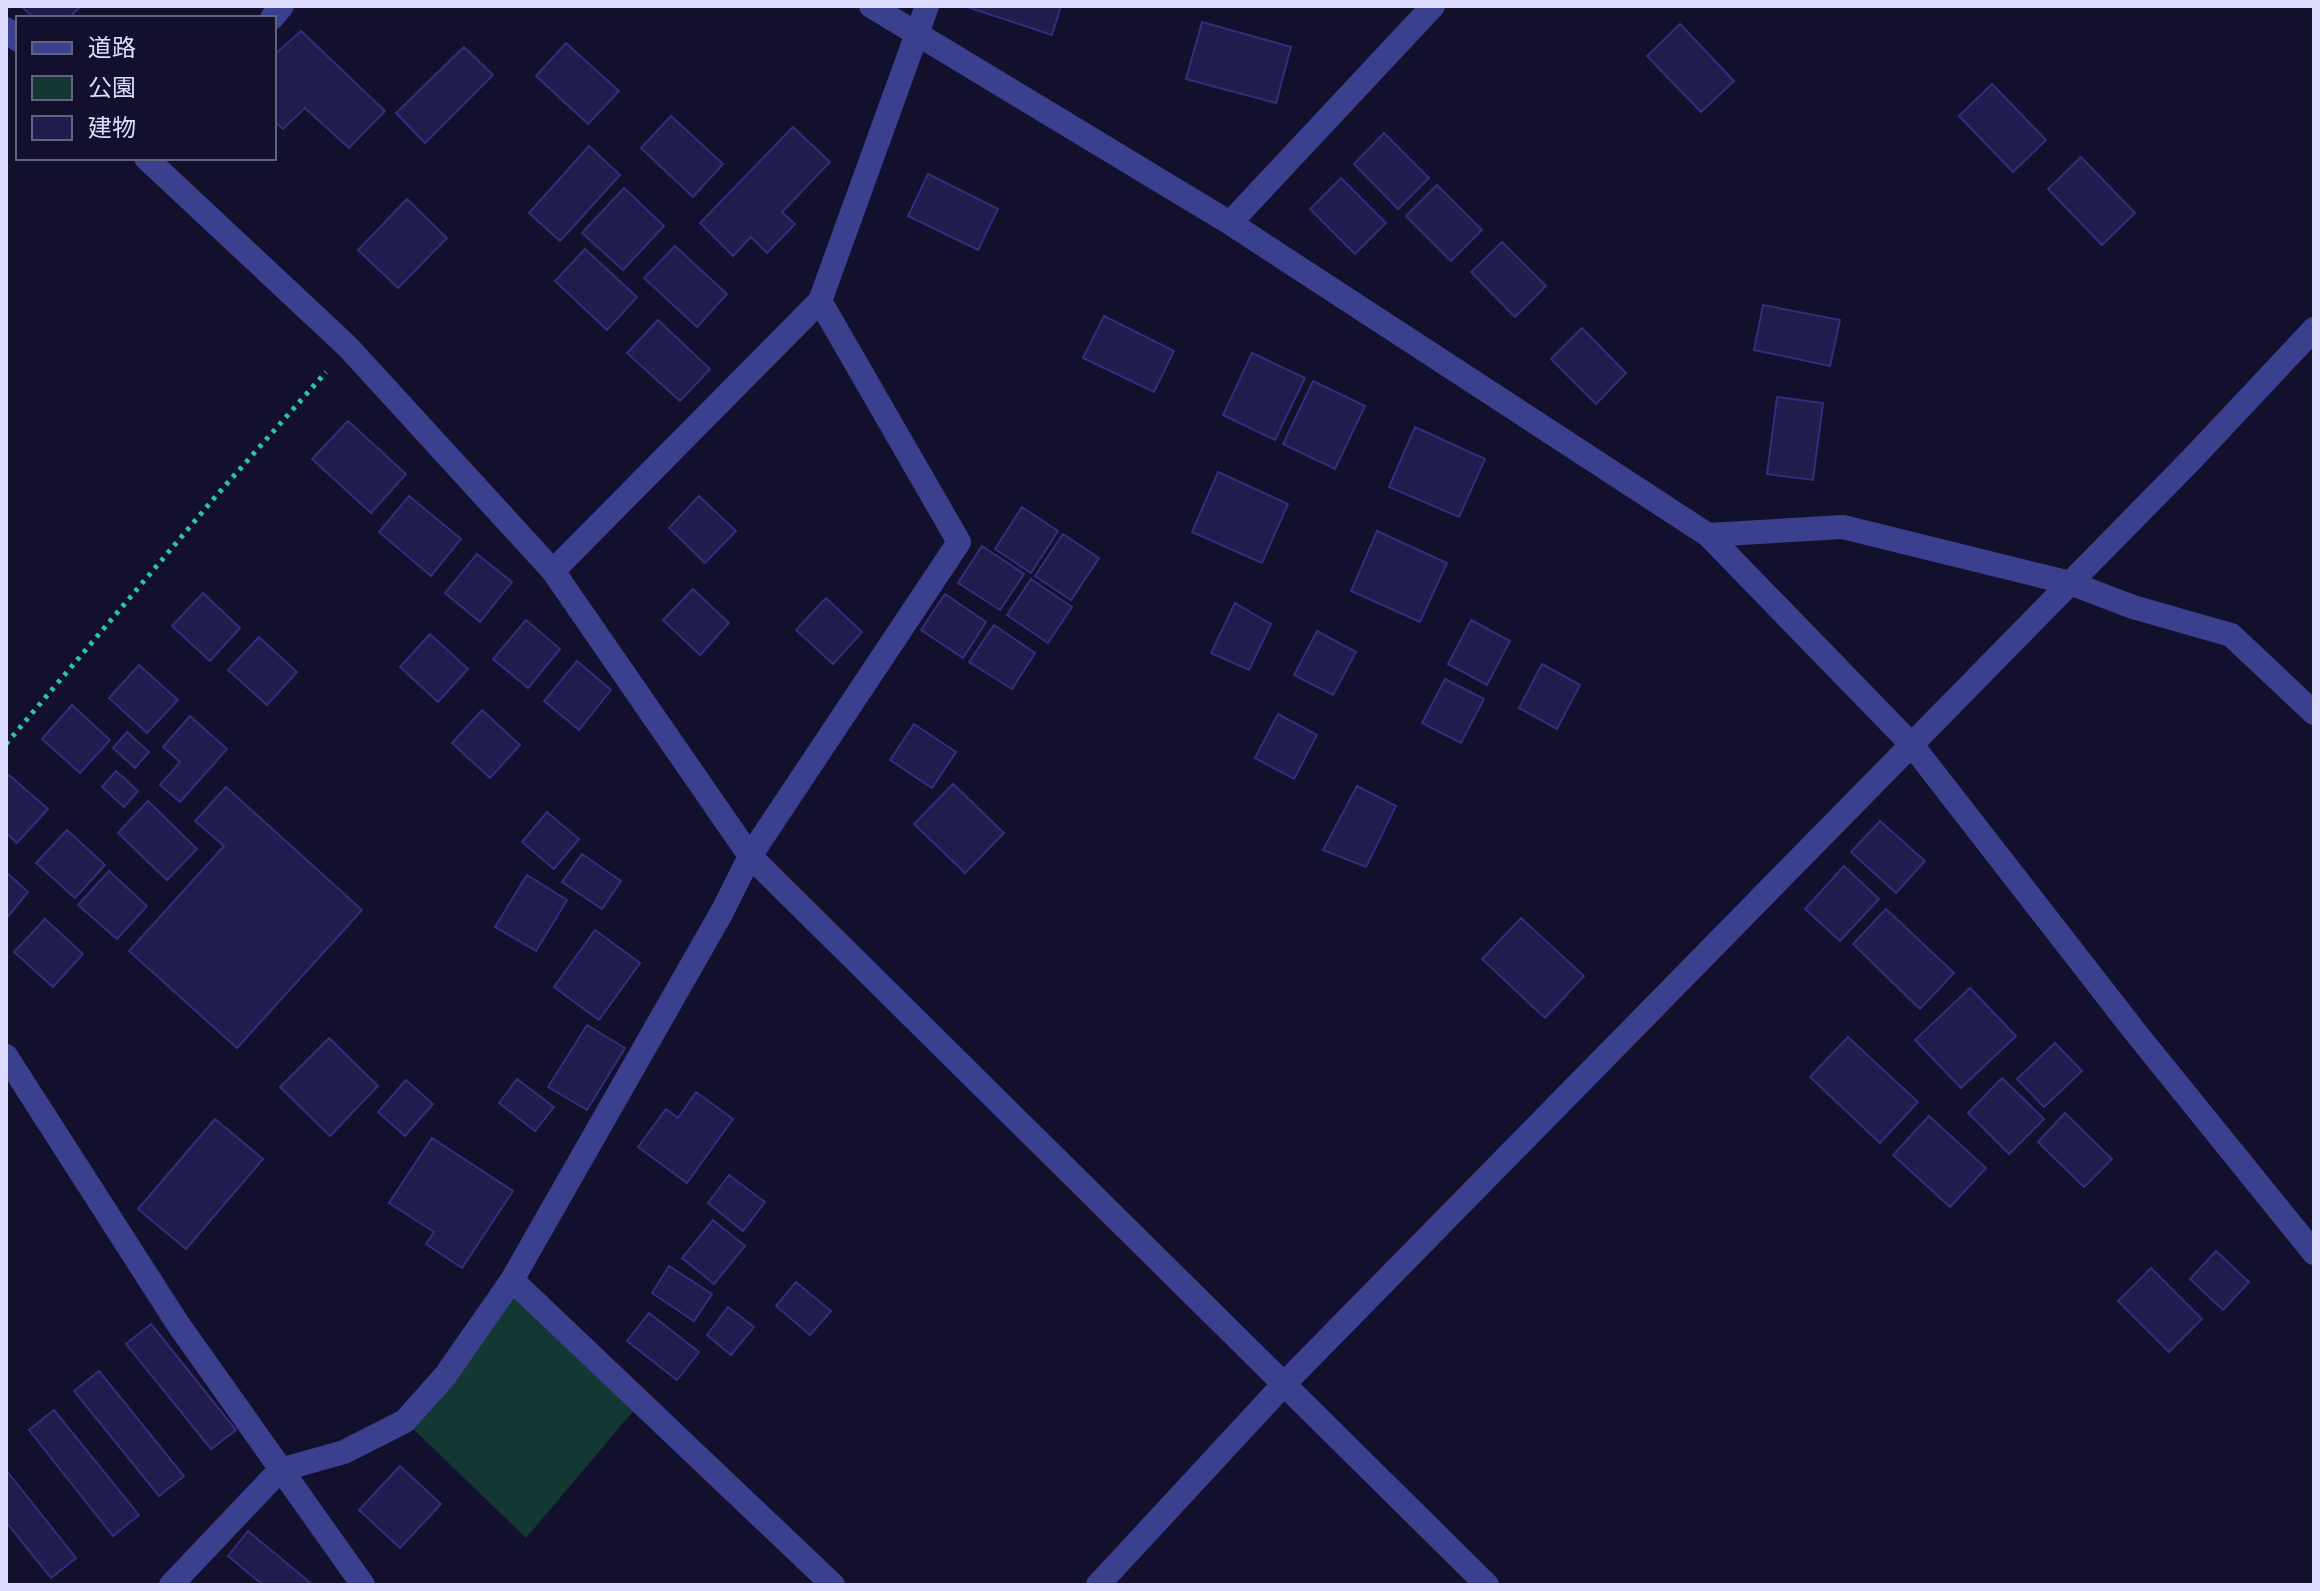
<svg xmlns="http://www.w3.org/2000/svg" width="2320" height="1591" font-family="'Nunito Sans','Noto Sans JP',sans-serif">
	<rect width="100%" height="100%" fill="#12102d"/>
	<path fill="#133732" d="M512,1280L641,1402L526,1538L405,1421Z"/>
	<path fill="#201c4e" stroke="#342d7b" stroke-width="2" d="M21,6H81L69,18H34Z
		M964,6H1061L1052,35Z
		M1202,22L1291,47L1276,103L1186,79Z
		M1680,24L1734,81L1701,112L1647,56Z
		M301,31L385,111L349,148L305,108L283,129L274,121V55Z
		M566,43L619,91L588,124L536,76Z
		M464,47L493,75L425,143L396,113Z
		M1992,84L2046,140L2013,172L1959,116Z
		M671,116L723,164L693,197L641,148Z
		M793,127L830,162L782,212L795,224L767,253L751,237L733,256L700,223Z
		M1384,133L1429,178L1398,209L1354,164Z
		M589,146L620,175L560,241L529,213Z
		M2081,157L2135,213L2102,245L2048,189Z
		M928,174L998,209L978,250L908,216Z
		M1341,178L1386,223L1355,254L1310,209Z
		M1437,185L1482,230L1451,261L1406,216Z
		M624,188L664,226L623,270L582,233Z
		M407,199L447,238L398,288L358,250Z
		M1502,242L1546,286L1515,317L1471,272Z
		M675,246L727,294L697,327L644,278Z
		M585,249L637,297L607,330L555,281Z
		M1763,305L1840,320L1830,366L1754,350Z
		M1104,316L1174,351L1154,392L1083,358Z
		M658,320L710,369L680,401L627,353Z
		M1582,328L1626,373L1596,404L1551,359Z
		M1252,353L1305,378L1275,440L1223,415Z
		M1313,381L1365,406L1335,469L1283,444Z
		M1777,397L1823,403L1813,480L1767,474Z
		M348,421L406,474L371,513L312,459Z
		M1415,427L1485,459L1459,517L1389,487Z
		M1218,472L1288,504L1262,563L1192,532Z
		M409,496L461,539L431,576L379,532Z
		M699,496L736,531L705,563L669,528Z
		M1022,507L1058,531L1031,573L995,549Z
		M1377,531L1447,563L1420,622L1351,591Z
		M1063,534L1099,558L1071,600L1035,576Z
		M982,546L1024,574L1000,610L958,583Z
		M477,554L512,582L480,622L445,593Z
		M1031,579L1072,607L1048,643L1007,615Z
		M693,589L729,623L700,655L663,620Z
		M203,593L240,628L210,661L172,626Z
		M945,594L986,622L963,658L921,630Z
		M826,598L862,632L833,664L796,630Z
		M1235,603L1271,624L1249,670L1211,653Z
		M526,620L560,649L528,688L493,659Z
		M1471,620L1510,641L1487,685L1448,664Z
		M994,625L1035,653L1012,689L969,662Z
		M1317,631L1356,652L1333,695L1294,675Z
		M430,634L468,669L438,702L400,667Z
		M259,637L297,672L267,705L228,670Z
		M577,661L611,690L579,730L544,701Z
		M1542,664L1580,685L1557,729L1519,708Z
		M139,665L178,700L147,733L109,698Z
		M1445,679L1484,699L1461,743L1422,723Z
		M72,705L110,740L80,773L42,739Z
		M482,710L520,745L490,778L452,743Z
		M1278,714L1317,735L1294,779L1255,758Z
		M190,716L227,749L180,802L160,785L180,762L163,747Z
		M914,724L956,752L932,788L890,760Z
		M127,732L149,752L135,768L113,748Z
		M116,771L138,791L124,807L102,787Z
		M9,775L48,809L17,843L6,833V778Z
		M953,784L1004,833L965,873L914,824Z
		M1357,786L1396,806L1366,867L1323,850Z
		M226,787L362,910L237,1048L129,951L224,846L195,821Z
		M148,801L197,849L167,880L118,833Z
		M547,812L579,839L554,869L522,842Z
		M1880,821L1925,861L1896,893L1851,852Z
		M67,830L105,865L75,898L36,863Z
		M582,854L621,881L602,909L562,882Z
		M1844,866L1879,899L1840,941L1805,909Z
		M109,871L147,906L117,939L78,905Z
		M6,872L28,892L6,919Z
		M527,875L567,900L536,951L495,927Z
		M1886,909L1954,973L1920,1009L1853,944Z
		M1521,918L1584,976L1545,1018L1482,959Z
		M45,919L83,954L53,987L14,952Z
		M595,930L640,963L599,1020L554,987Z
		M1970,988L2016,1036L1961,1088L1915,1040Z
		M587,1025L625,1048L587,1110L548,1087Z
		M1848,1037L1918,1102L1880,1143L1810,1077Z
		M329,1038L378,1086L330,1136L280,1087Z
		M2055,1043L2082,1071L2044,1107L2017,1079Z
		M2002,1078L2044,1119L2009,1154L1968,1113Z
		M517,1079L554,1107L535,1131L499,1103Z
		M406,1080L433,1104L405,1136L378,1112Z
		M696,1092L733,1119L687,1183L638,1147L666,1109L678,1118Z
		M2065,1113L2112,1159L2084,1187L2038,1142Z
		M1929,1116L1986,1168L1950,1207L1893,1155Z
		M215,1119L263,1159L186,1249L138,1209Z
		M432,1138L513,1191L462,1268L426,1244L434,1232L389,1203Z
		M729,1175L765,1202L743,1231L708,1203Z
		M713,1220L745,1246L714,1284L682,1258Z
		M2216,1251L2249,1282L2223,1310L2190,1279Z
		M669,1266L712,1294L694,1321L652,1293Z
		M2151,1268L2202,1319L2169,1352L2118,1301Z
		M796,1282L831,1311L810,1335L776,1306Z
		M728,1307L754,1327L731,1355L707,1335Z
		M649,1313L699,1352L677,1380L627,1341Z
		M151,1324L236,1430L211,1449L126,1344Z
		M99,1371L184,1476L159,1496L74,1391Z
		M54,1410L139,1515L113,1536L29,1430Z
		M400,1466L441,1504L400,1548L359,1510Z
		M6,1470L76,1558L51,1578L6,1522Z
		M248,1531L313,1585H263L228,1556Z"/>
	<g fill="none" stroke-linecap="round" stroke-linejoin="round">
		<path stroke="#2cc3a9" stroke-width="5" stroke-dasharray="4 6" stroke-linecap="butt" d="M6,744L216,496L326,372"/>
		<path stroke="#3a408d" stroke-width="24" d="M871,6L1230,223L1708,535L1912,745L2136,1033L2314,1253
			M272,18L282,6
			M6,29L18,40
			M146,158L348,347L553,571L750,856L1487,1585
			M1230,223L1433,6
			M1708,535L1843,527L2070,583L2133,607L2231,635L2314,713
			M553,571L820,301L927,6
			M6,1056L178,1324L363,1585
			M512,1280L833,1585
			M171,1585L280,1470L344,1452L405,1421L445,1376L512,1280L722,912L750,856L959,542L820,301
			M1098,1585L1284,1384L2191,460L2314,329"/>
	</g>
	<rect width="2320" height="1591" fill="none" stroke="#dcdcff" stroke-width="16"/>
	<rect x="16" y="16" width="260" height="144" fill="#12102d" stroke="#636281" stroke-width="2"/>
	<rect x="32" y="42" width="40" height="12" fill="#3a408d" stroke="#636281" stroke-width="2"/>
	<text x="88" y="56" font-size="24" fill="#dcdcff">道路</text>
	<rect x="32" y="76" width="40" height="24" fill="#133732" stroke="#636281" stroke-width="2"/>
	<text x="88" y="96" font-size="24" fill="#dcdcff">公園</text>
	<rect x="32" y="116" width="40" height="24" fill="#201c4e" stroke="#636281" stroke-width="2"/>
	<text x="88" y="136" font-size="24" fill="#dcdcff">建物</text>
</svg>
